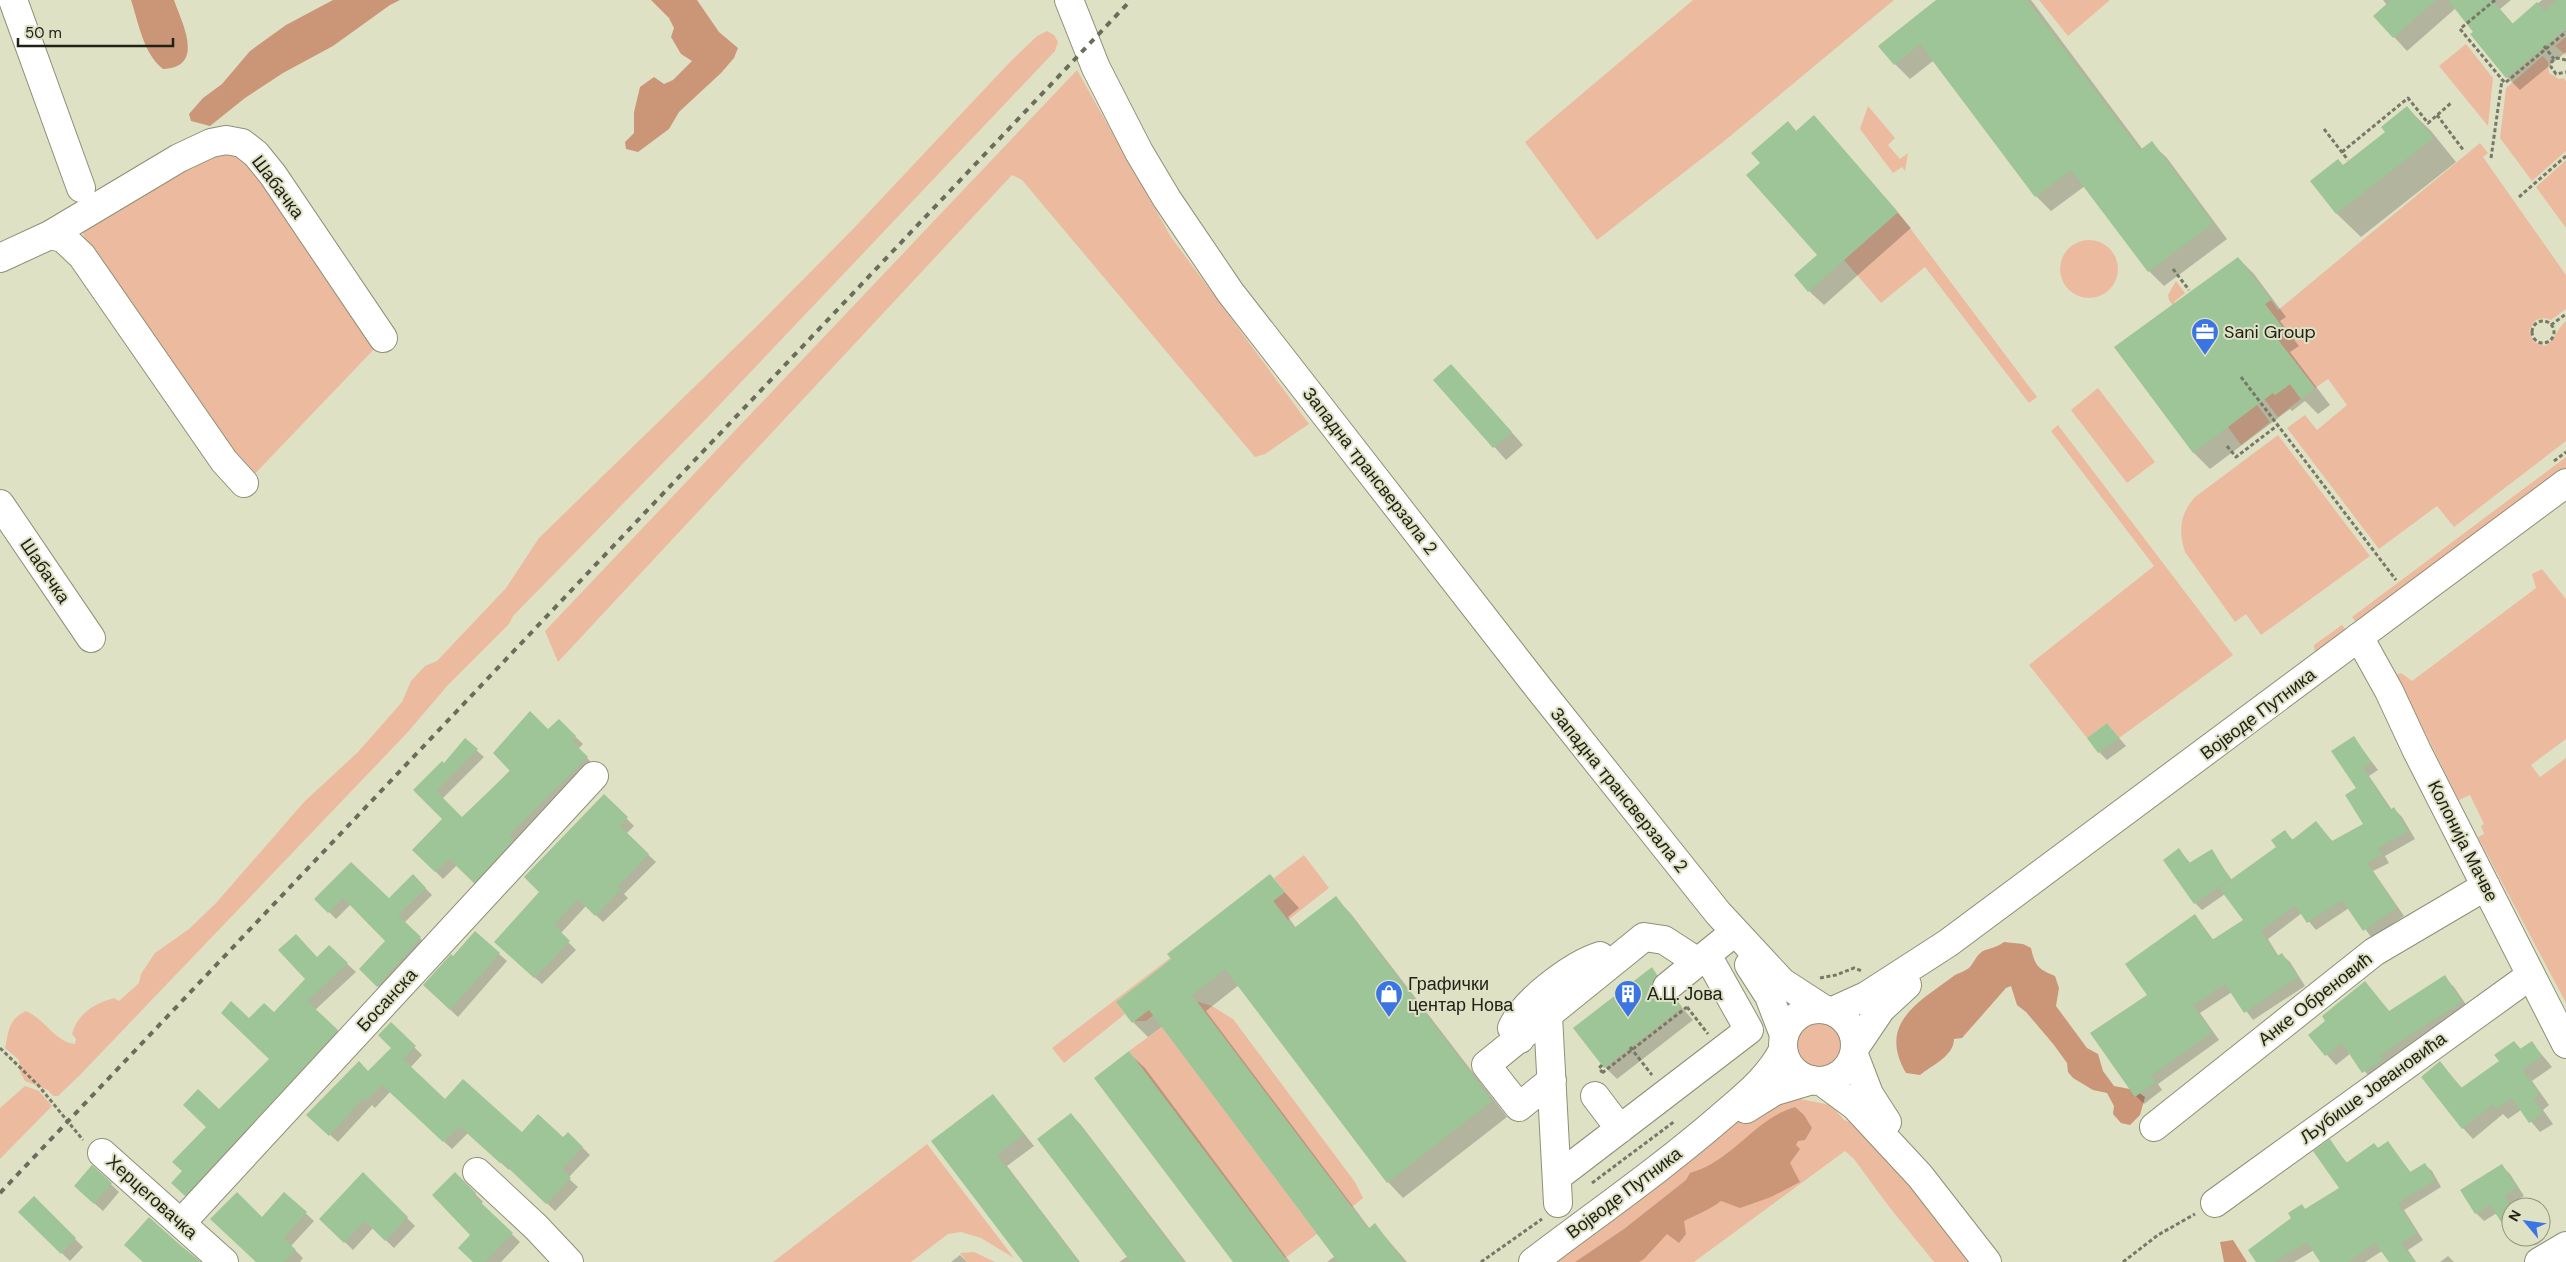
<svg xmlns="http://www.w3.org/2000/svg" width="2566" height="1262" font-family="'DM Sans',sans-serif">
	<rect width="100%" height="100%" fill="#dfe1c5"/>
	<path fill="#ecbb9f" d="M1693,0H1894L1723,142L1597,240L1525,142Z
		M2039,0H2110L2068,36Z
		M1047,31L1054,35L1058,42L1055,51L707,418L513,616L509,624L448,685L407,733L79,1076L58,1096H53L48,1090L25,1081L20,1072L19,1060L5,1048C9,1032 7,1020 26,1011C45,1019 55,1042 75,1044L76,1039L72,1034C77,1014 95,1003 114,998L119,1001L139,983L141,974L155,953L189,929L216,903L304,802L358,752L402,702L411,681L425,666L437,661L506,588L539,538L758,325L853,229L1009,63L1037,36Z
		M2566,37V55L2555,46Z
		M2466,44L2493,78L2488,126L2439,66Z
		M2543,56L2548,62L2549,73L2559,79L2564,78L2566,81V151L2532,181L2500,138L2506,88Z
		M1077,70L1171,237L1309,424L1265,454L1255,457L1022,180L1012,175L558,662L545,631Z
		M1868,106L1895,138L1888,145L1900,159L1908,153L1905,171L1902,167L1893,173L1860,129Z
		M2480,143L2488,153L2483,157L2566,275V309L2551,320L2544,318L2536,320L2529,331L2534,342L2545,346C2556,340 2556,329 2566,321V441L2454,527L2437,506L2379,549L2287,428L2305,415L2317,430L2347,405L2328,379L2315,388L2275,336L2265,304L2271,300L2278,310Z
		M236,147L379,344L249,480L221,441L216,425L196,407L90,252L80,226L212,148Z
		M2566,160V228L2536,187Z
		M1898,212L2037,397L2029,403L1925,267L1881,303L1844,260Z
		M2060 269a29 29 0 1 1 58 0a29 29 0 1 1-58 0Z
		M2176,281L2185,293L2174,302L2210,349L2206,352L2169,300L2168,295Z
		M2253,367L2275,395L2290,384L2301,399L2278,417L2245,374Z
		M2238,379L2270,422L2241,445L2228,427L2250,410L2230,384Z
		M2098,388L2155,462L2127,483L2071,410Z
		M2058,425L2233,655L2119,738L2107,723L2087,738L2029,665L2154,566L2051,431Z
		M2278,435L2370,556L2261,635L2246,614L2235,622L2185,552C2178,530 2180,514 2195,497Z
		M2566,457V471L2360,628L2352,617Z
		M2542,569L2566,599V739L2531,765L2540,777L2566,758V1003L2478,837L2484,834L2481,826L2484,824L2470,795L2459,800L2396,675L2401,673L2412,681L2536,588L2532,574Z
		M2342,625L2350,636L2318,653L2315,652L2314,645Z
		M1304,855L1329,888L1288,920L1273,901L1285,892L1274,878Z
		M1170,958L1191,985L1146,1021H1134L1168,961L1116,1002L1125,1014L1064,1063L1052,1048Z
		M1196,1001L1212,1006L1233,1019L1355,1182L1363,1198L1352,1207Z
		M1795 1044a23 23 0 1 1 46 0a23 23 0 1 1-46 0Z
		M1162,1027L1317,1234L1285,1258L1129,1051Z
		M25,1086L39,1091L52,1106L0,1159V1108Z
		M1800,1099L1831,1105L1844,1120L1862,1126L1972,1262H1934L1890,1208L1854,1159L1845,1151L1694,1262H1550L1743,1115L1773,1104Z
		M927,1144L1014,1258L981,1238L961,1232L948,1234L911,1262H773Z
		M974,1252L995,1262H967L960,1253Z"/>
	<path fill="#cb9678" d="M131,0H174C183,25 205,67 163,69C143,53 139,24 131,0Z
		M333,0H400L390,5L333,46L283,73L245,98L210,126L191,121L189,114L203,98L222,84L250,51L286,25Z
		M651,0H697L719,32L738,48L734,58L721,73L679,112L669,129L638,152L626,149L625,142L634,133V112L640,87L654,77L664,84L673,80L692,61L681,54L671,37L674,28L669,18Z
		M2004,942L2023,944L2031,948C2035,966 2038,969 2055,976L2059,988L2056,1006L2087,1048L2098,1054L2103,1071L2114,1086L2135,1090L2145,1097L2140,1115L2130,1125L2121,1123L2113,1114L2114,1106L2107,1093L2093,1090L2073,1078L2068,1072L2067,1063L2054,1045L2026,1012L2017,1005L2011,986L2006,988L1962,1038L1954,1039C1954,1056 1932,1065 1920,1075L1906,1073C1877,1023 1919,1002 1955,975C1959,973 1965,971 1969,968C1974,963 1976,955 1983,951C1989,948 1996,948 2004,942Z
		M1795,1107L1804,1115L1812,1128L1805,1140L1798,1141L1796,1145L1800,1149L1790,1163L1800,1182L1771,1197L1740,1208L1721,1201C1709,1210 1698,1214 1684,1221L1686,1234L1679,1243L1667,1234L1644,1259L1639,1262H1575L1624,1229L1686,1180L1690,1173C1732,1162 1754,1119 1795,1107Z
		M2233,1240L2247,1262H2224L2220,1242Z"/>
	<path fill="#0003" d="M1937,0H2031L2143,150L2151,143L2167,158L2227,239L2164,286L2149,271L2085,186L2051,211L2036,196L1933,61L1910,79L1895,64Z
		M2383,0H2511L2500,9L2513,24L2542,0H2566V52L2520,90L2507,77L2456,8L2407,51L2375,16L2387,5Z
		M2407,108L2431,131L2456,162L2361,237L2337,214L2312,181L2343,166L2387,132Z
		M1788,123L1797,132H1828L1911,228L1824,305L1809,291L1819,255Z
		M2238,258L2254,274L2286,317L2280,321L2299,346L2290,352L2330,405L2318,414L2305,401L2292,411L2290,409L2210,469L2194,453L2115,348Z
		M1463,378L1523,445L1506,460L1435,380Z
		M559,721L583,744L578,749L594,765L481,890L457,865L443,879L414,850L443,819L415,790L444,765L465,740L484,757L442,799L462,819Z
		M2107,724L2126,746L2107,760L2099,752Z
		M2353,737L2378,770L2369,776L2392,810L2394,809L2402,817L2415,839L2385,856L2389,863L2373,871L2404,916L2372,938L2349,908L2316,930L2302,913L2268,939L2279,957L2282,955L2290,962L2305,986L2253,1020L2232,992L2200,1013L2219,1040L2158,1084L2162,1090L2144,1104L2136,1096L2148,995L2195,915L2214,941L2245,921L2225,894L2202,910L2195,903L2179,850L2191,864L2211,851L2232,880L2278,847L2285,832L2293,840L2316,823L2333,842L2365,824L2358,788Z
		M604,796L634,826L626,834L656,862L624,894L628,898L603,922L586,906L560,934L576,950L542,984L503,949Z
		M351,864L389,899L413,876L432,895L404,923L427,945L385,993L360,969L387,941L351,904L336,919L316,899Z
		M1270,876L1299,908L1288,917L1296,928L1336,898L1351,914L1507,1117L1403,1198L1388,1182L1239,985L1206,1011L1370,1229L1375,1225L1407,1262H1327L1335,1256L1163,1026L1148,1037L1133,1022L1172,959Z
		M329,947L356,972L315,1010L346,1039L194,1203L173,1183L183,1171L219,1111L271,1059L250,1020L274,1013L307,980L318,958Z
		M499,954L507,961L458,1017L424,985L453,958Z
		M1651,969L1663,981V1003L1676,1001L1693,1020L1617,1079L1605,1067Z
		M2444,977L2454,987L2471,1012L2373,1082L2351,1053L2336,1065L2310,1036L2365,983L2390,1012Z
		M391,1024L422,1055L410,1068L445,1101L522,1134L563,1139L568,1133L590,1155L568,1178L578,1187L555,1211L510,1168L509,1170L468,1133L452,1149L390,1092L375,1108L372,1105L338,1142L316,1122L393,1048Z
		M2514,1042L2522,1050L2532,1043L2552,1067L2532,1081L2549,1105L2543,1110L2553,1124L2540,1132L2521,1110L2508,1119L2503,1114L2473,1139L2463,1128L2440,1063L2462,1088L2501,1062Z
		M1129,1053L1145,1068L1290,1262H1235Z
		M993,1095L1034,1146L1007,1166L1080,1262H1025L932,1141Z
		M1071,1115L1081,1125L1186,1262H1119L1128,1256Z
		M2330,1141L2347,1163L2388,1143L2411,1173L2424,1164L2432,1171L2441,1187L2404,1210L2423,1240L2408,1250L2416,1262H2390L2382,1251L2365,1262H2322L2314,1250L2294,1262H2257L2302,1206L2306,1210L2340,1188Z
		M2502,1166L2510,1174L2524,1196L2511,1204L2513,1207L2511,1235L2497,1213L2484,1221L2476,1213Z
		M93,1167L119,1192L103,1211L84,1194Z
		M455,1173L483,1202L481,1204L520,1242L501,1262H475L472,1235Z
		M363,1174L415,1226L394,1248L373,1228L353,1250L321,1219Z
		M284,1193L314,1221L291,1246L303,1258L300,1262H257L262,1218Z
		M34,1198L83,1247L70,1261L20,1212Z
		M2513,1237H2532L2533,1238L2521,1246Z
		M960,1255L967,1262H951Z
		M2448,1256L2454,1262H2440Z"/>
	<path fill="#9dc597" d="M1936,0H2027L2140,150L2152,141L2213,223L2148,272L2071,170L2035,197L1920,44L1894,65L1878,46Z
		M2391,0H2436L2393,38L2373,16Z
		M2448,0H2492L2512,24L2537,2L2544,11L2558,0H2566V28L2506,78L2470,34L2473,32Z
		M2407,106L2433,138L2336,214L2310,181L2338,159L2343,165L2385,132L2381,127Z
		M1814,115L1898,212L1808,292L1794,275L1817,255L1746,175L1760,163L1751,153L1788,121L1796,131Z
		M2238,257L2271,300L2265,304L2284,329L2275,336L2315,388L2301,399L2290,384L2275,395L2273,393L2193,453L2114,347Z
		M1451,364L1512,432L1493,448L1433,380Z
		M530,711L548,729L559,719L576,736L572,741L588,757L509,835L514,840L474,883L449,859L435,872L412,850L442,819L413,790L442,761L444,763L465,738L478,749L436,791L462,817L510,771L493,753Z
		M2107,723L2119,738L2098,753L2087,738Z
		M2354,736L2371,762L2363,768L2390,810L2394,807L2408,831L2378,848L2382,855L2367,863L2397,908L2363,931L2342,900L2307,923L2295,905L2261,931L2277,956L2282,953L2298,977L2244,1013L2225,984L2193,1005L2212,1032L2151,1076L2156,1082L2135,1097L2090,1033L2147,995L2125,964L2195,914L2212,940L2243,920L2219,888L2276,847L2271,840L2285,830L2292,840L2316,821L2332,841L2363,824L2345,795L2356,788L2331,751Z
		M604,794L628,817L620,826L649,854L618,886L621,889L595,916L578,899L554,925L570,941L534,978L494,942L539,892L524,877Z
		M2179,848L2189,863L2212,849L2230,879L2194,904L2163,860Z
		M351,862L389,898L413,874L426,888L398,915L421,937L377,987L359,969L385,941L343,898L328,913L314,899Z
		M1270,874L1285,892L1273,901L1294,928L1336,896L1492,1101L1387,1183L1225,969L1192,995L1368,1229L1375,1223L1404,1262H1338L1149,1010L1132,1023L1116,1002L1171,959L1167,954Z
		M475,931L500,953L450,1010L423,985L451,954L453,956Z
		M296,934L317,957L329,945L348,963L307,1001L338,1030L185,1196L171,1183L182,1171L172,1162L206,1127L183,1105L198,1089L219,1109L269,1059L221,1013L231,1001L249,1018L264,1003L274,1012L305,979L278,950Z
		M1652,967L1657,975L1652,982V990L1655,996L1662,1002H1670L1676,999L1682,1007L1604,1068L1573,1028Z
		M2445,975L2462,1002L2402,1040L2380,1056L2383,1060L2362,1073L2342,1043L2325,1056L2308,1035L2325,1021L2322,1016L2365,981L2389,1011Z
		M391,1022L416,1046L403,1059L445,1099L463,1079L522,1132L538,1114L563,1137L568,1132L583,1147L562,1169L571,1178L546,1204L502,1162L500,1163L459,1126L443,1142L382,1085L366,1101L363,1098L329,1136L306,1115L359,1061L368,1071L391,1048L378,1035Z
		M2514,1041L2520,1049L2532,1041L2542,1056L2522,1070L2540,1094L2533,1099L2543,1113L2529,1123L2512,1098L2496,1109L2493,1104L2462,1129L2421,1077L2440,1061L2461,1088L2499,1061L2494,1055Z
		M1129,1051L1288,1262H1233L1094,1078Z
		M993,1094L1024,1134L997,1155L1079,1262H1023L931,1141Z
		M1071,1113L1184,1262H1131L1037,1139Z
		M2330,1139L2346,1163L2374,1143L2378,1148L2388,1141L2410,1172L2425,1163L2435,1180L2398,1203L2417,1233L2401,1243L2415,1262H2389L2375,1243L2348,1262H2320L2307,1242L2274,1262H2256L2248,1250L2291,1218L2288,1213L2302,1204L2305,1209L2339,1188L2313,1151Z
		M2502,1164L2517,1188L2504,1196L2511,1207V1237L2490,1205L2475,1214L2460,1190Z
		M92,1165L112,1183L94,1204L74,1186Z
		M363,1172L408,1217L385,1241L365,1221L344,1243L319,1219Z
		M455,1172L476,1193L474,1196L513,1233L485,1262H473L458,1248L470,1235L432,1195Z
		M237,1192L262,1217L284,1192L307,1212L284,1238L296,1250L284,1262H256L210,1219Z
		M34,1196L76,1238L61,1254L18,1212Z
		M149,1217L179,1244L201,1262H143L124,1245Z"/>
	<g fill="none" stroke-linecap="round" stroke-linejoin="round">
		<defs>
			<path id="minor" d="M13,0L81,188
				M50,235L63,238L82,256L224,461L244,483
				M0,258L50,235L179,158L211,143L226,140L242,143L256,154L273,175L383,338
				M0,504L91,638
				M2359,637L2389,691L2417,751L2566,1044
				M1667,987L1726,939
				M1548,1016L1558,1203
				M1520,1039L1512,1028C1524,1001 1572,965 1600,956L1606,964
				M1552,1080L1519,1107L1486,1065L1644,937L1664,940L1698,962
				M1595,1096L1620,1129
				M1746,1109L1775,1091L1812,1080
				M2154,1127L2374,952L2486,886
				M102,1153L224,1262
				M477,1172L536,1227L569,1262
				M1557,1177L1749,1030L1707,955
				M2215,1203L2531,975
				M181,1223L594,776
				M1533,1262C1596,1214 1661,1169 1721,1117C1744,1097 1769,1078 1783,1050
				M2539,1262L2566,1246"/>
			<path id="major" d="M1069,0L1096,68L1139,152L1167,199L1230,292L1540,690L1718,913L1782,982L1822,1008
				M1749,965L1769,996L1784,1035
				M1783 1045a36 36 0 1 1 72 0a36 36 0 1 1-72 0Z
				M1833,1011L1866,996L1948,943L2566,483
				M1856,1046L1881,1009L1907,985
				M1854,1055L1869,1094L1887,1122
				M1821,1081L1855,1106L1920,1176L1987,1262"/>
		</defs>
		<use href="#minor" stroke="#8e9076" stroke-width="30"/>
		<use href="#major" stroke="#8e9076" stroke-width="30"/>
		<path stroke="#777966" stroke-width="3" stroke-dasharray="4 2.5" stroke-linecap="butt" d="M2495,0L2460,29L2505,83L2566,32
			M2544,46L2554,59
			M2566,60L2557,58L2552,61L2551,67L2556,74L2566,72
			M2437,115L2464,151
			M2324,129L2348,160
			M2342,152L2408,98L2428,123L2451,103
			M2491,158L2502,80
			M2519,197L2566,156
			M2173,269L2189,290
			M2532 332a11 11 0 1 1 22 0a11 11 0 1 1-22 0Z
			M2551,325L2566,314
			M2241,377L2396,580
			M2227,446L2236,457L2278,425
			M2554,461L2566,452
			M1820,978L1836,975L1854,968L1862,971
			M1687,1007L1708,1034
			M1630,1047L1652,1075
			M0,1048L38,1085L83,1140
			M1602,1065L1599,1068L1602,1072
			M1602,1073L1687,1007
			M1592,1183L1675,1121
			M1481,1262L1542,1219
			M2123,1262L2158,1235L2195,1214"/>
		<use href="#minor" stroke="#fff" stroke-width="28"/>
		<use href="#major" stroke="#fff" stroke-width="28"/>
		<path stroke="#6b6c5a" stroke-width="4" stroke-dasharray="6 6" stroke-linecap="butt" d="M0,1193L1131,0"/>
	</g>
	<defs>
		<symbol id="office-pin" viewBox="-11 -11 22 30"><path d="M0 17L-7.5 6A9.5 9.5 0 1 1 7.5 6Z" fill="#3b75e4" stroke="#dfe1c5"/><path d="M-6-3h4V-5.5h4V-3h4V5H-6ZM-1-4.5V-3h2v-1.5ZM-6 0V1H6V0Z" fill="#fff"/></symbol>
		<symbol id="shop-pin" viewBox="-11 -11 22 30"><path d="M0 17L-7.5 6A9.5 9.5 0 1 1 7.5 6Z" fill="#3b75e4" stroke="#dfe1c5"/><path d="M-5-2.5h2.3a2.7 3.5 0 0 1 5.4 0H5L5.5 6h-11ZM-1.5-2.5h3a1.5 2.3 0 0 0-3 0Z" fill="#fff"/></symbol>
		<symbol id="building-pin" viewBox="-11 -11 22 30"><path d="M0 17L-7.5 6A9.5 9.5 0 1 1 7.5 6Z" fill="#3b75e4" stroke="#dfe1c5"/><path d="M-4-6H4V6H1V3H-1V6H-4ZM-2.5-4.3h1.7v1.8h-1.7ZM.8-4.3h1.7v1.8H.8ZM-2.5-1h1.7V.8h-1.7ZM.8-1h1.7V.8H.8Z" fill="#fff"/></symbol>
	</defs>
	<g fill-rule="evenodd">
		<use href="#office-pin" x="2189" y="316" width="32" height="43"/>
		<use href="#shop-pin" x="1373" y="978" width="32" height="43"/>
		<use href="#building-pin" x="1612" y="978" width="32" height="43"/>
	</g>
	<g text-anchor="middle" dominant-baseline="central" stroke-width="4" stroke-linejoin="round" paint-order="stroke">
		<g font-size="18" fill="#212217" stroke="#dfe1c5">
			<text transform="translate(278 187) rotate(53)">Шабачка</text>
			<text transform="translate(1370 471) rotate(52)">Западна трансверзала 2</text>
			<text transform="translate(45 571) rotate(56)">Шабачка</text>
			<text transform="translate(2258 714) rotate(-37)">Војводе Путника</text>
			<text transform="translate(1619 790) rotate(51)">Западна трансверзала 2</text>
			<text transform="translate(2463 841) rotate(63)">Колонија Мачве</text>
			<text transform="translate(2315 999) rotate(-38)">Анке Обреновић</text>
			<text transform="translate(387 1000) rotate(-47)">Босанска</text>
			<text transform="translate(2373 1088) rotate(-36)">Љубише Јовановића</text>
			<text transform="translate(1624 1193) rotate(-37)">Војводе Путника</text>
			<text transform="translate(152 1197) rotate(42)">Херцеговачка</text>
		</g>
		<g font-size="18" fill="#212217" stroke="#dfe1c5" text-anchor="start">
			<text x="2224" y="332">Sani Group</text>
			<text x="1408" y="984">Графички<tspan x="1408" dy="21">центар Нова</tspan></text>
			<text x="1647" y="994">А.Ц. Јова</text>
		</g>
	</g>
	<g transform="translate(2526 1222) rotate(299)"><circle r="24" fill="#dfe1c5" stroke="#93957f"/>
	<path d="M0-4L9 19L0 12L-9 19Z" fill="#3b75e4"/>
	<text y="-8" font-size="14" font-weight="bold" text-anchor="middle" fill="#212217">N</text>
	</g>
	<path d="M18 38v8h155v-8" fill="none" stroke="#212217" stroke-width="2.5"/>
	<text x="25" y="38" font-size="15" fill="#212217" stroke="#dfe1c5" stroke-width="4" paint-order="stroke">50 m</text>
</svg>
